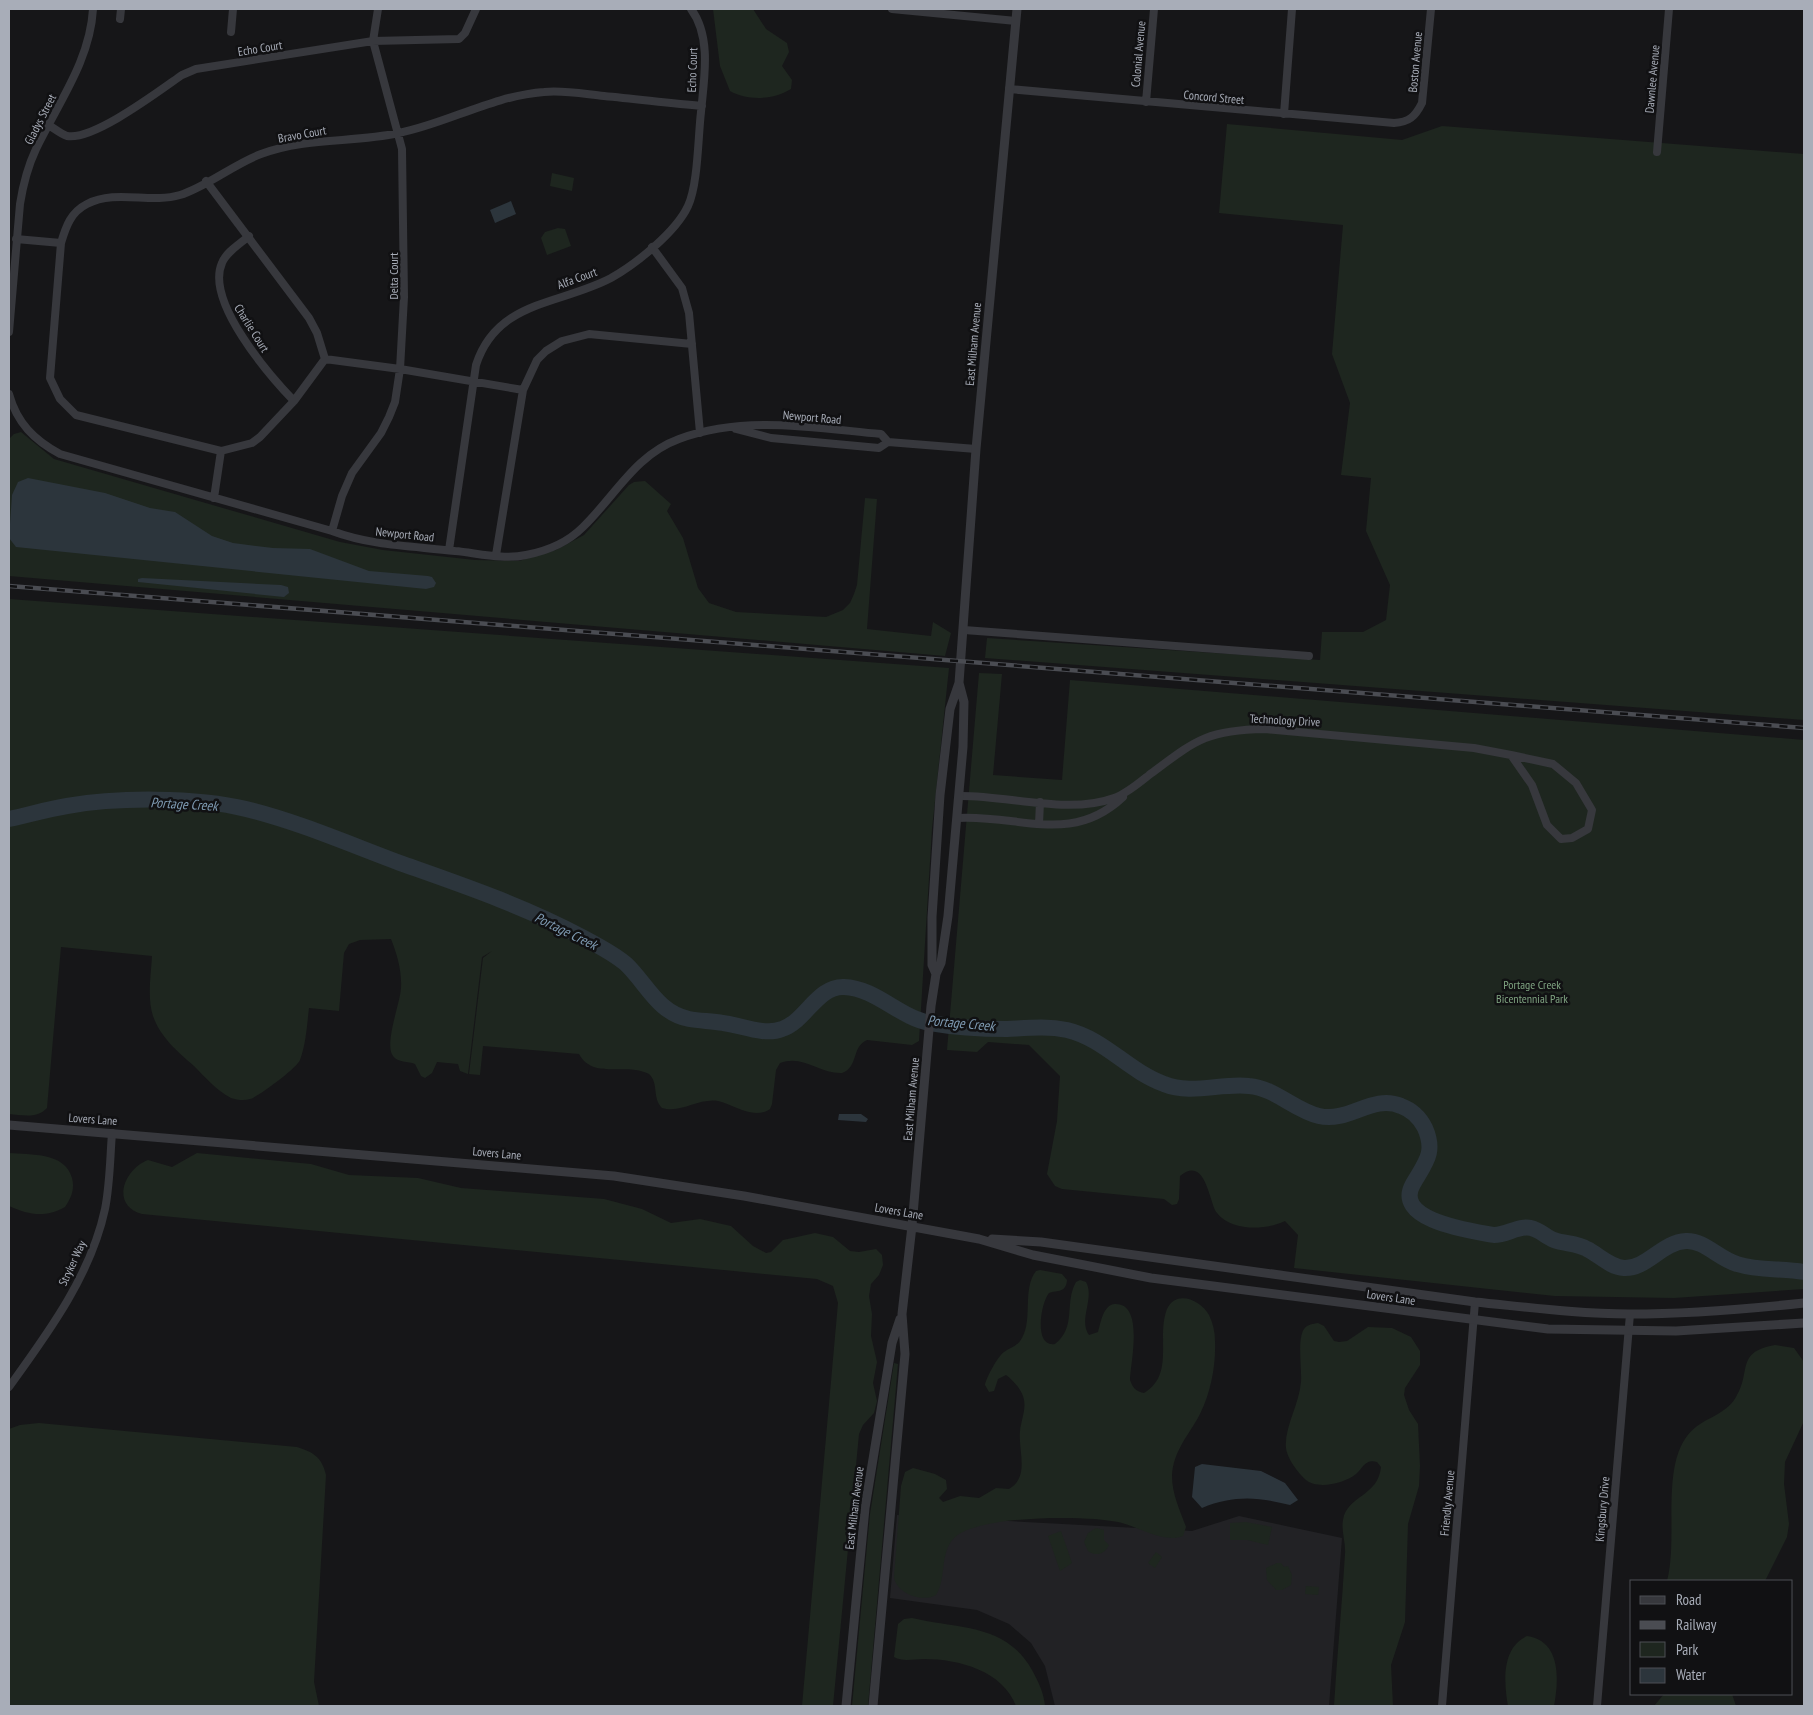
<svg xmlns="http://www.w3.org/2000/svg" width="1813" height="1715" font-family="'PT Sans Narrow',sans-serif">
	<rect width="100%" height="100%" fill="#161618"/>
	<path fill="#222225" d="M897,1515L1192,1531L1239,1516L1342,1538L1329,1706H1055L1045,1666L1031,1643L1009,1624L977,1610L890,1598Z"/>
	<path fill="#1e261f" d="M713,9H753L766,29L787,43L789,52L782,66L792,80L791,89C773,100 748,101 730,91L720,66Z
		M1227,124L1402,140L1442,126L1804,154V720L985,658L987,638L1320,660L1322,632H1363L1386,620L1390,585L1366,531L1371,478L1341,475L1350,403L1332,354L1343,225L1219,213Z
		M552,173L574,178L572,191L550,186Z
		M558,228L565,229L571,246L547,255L541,238L545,232Z
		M21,432L54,459L340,542L383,550L475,560L519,561L556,550L584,535L629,485L634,482L645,481L671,504L667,511L683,538L698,588L709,603L736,612L826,617L843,610L850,603L854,594L857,585L865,498L877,499L867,629L931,636L933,622L951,633L945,656L9,576V439L14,434Z
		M9,599L949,668L932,829L919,1041L912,1045L867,1040C851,1047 859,1067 842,1073C820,1074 803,1054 780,1063L776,1070L772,1104L770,1109C754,1120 734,1105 718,1101C698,1098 681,1114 662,1108C652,1098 659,1083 649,1074C625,1062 593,1080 579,1054L483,1046L480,1075L469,1074L483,958L492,951L482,957L468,1074L460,1071L458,1064L437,1062L432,1073L425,1078L421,1076L415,1064C408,1061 398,1063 393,1056C384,1044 400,1004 401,988C402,971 397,954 391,939L360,940L349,944L344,953L339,1011L309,1008C307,1025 306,1044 300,1060C297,1068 258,1097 250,1099C244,1101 237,1100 231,1098C217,1091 205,1077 194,1066C178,1052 160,1037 153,1016C147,997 151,975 152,956L61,947L47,1108C37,1119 22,1115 9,1114Z
		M979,673L1002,674L993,775L1062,780L1070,680L1804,740V1289L1674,1298L1555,1296L1294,1268L1298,1235L1285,1221C1267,1230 1232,1232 1217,1213C1209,1203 1206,1154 1180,1176L1179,1199L1177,1204L1172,1205L1164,1199L1062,1189L1055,1186L1047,1174L1057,1121L1060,1076L1029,1045L988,1042L977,1052L947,1050Z
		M9,1153C31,1155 65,1152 72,1178C75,1189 71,1198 65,1207C45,1218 29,1215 9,1206Z
		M197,1153L311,1164L349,1175L418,1178L461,1188L604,1199L642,1209L671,1223L700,1219L731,1226L753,1246L766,1253L771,1252L783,1240L815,1233L833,1237L850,1251L859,1252L876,1249L882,1255L883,1265L879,1275L871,1284L869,1296L872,1314L871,1336L877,1362L873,1383L877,1401L874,1413L863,1425L859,1434L833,1706H802L838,1303L833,1286L817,1279L142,1214C110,1205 124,1169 148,1160L172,1167Z
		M1040,1270L1062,1274L1067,1280C1066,1293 1058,1290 1049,1293C1041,1302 1033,1348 1055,1344C1077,1327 1064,1303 1076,1282L1080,1280L1086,1282C1095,1298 1078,1320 1089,1335L1098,1332C1101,1322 1103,1305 1115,1304C1145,1303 1130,1365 1130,1380C1133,1388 1135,1391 1144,1393C1175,1375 1156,1337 1167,1309C1176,1289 1201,1300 1209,1315C1213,1323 1215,1332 1215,1341C1216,1365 1211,1392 1200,1414C1189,1435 1173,1451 1172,1476C1172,1494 1180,1510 1186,1527L1183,1536C1163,1544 1138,1526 1118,1522C1087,1515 976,1515 954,1538C939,1554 947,1578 936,1595C922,1603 896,1593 894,1577L901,1486L905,1472L913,1468L935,1474L946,1480L947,1489L939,1498L943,1502L960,1496L979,1498L996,1488L1009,1489C1030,1477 1018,1451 1020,1431C1021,1421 1026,1410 1024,1400C1023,1391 1013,1380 1006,1375L998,1379L994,1391L989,1392L985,1385C986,1378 998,1356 1004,1352C1011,1347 1017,1347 1022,1338C1033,1319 1022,1289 1036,1271Z
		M1318,1323L1324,1326L1334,1341L1339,1342L1347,1341L1368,1327L1392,1328L1411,1337L1420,1351V1365L1405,1388L1404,1395L1409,1410L1418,1424L1420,1466L1419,1486L1408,1524L1405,1622L1391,1665L1393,1706H1334C1337,1656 1342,1605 1345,1554C1346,1543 1341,1531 1343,1520C1347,1495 1378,1497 1381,1467L1377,1462C1365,1459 1364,1467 1356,1474C1345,1483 1318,1490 1306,1480C1298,1473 1287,1458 1286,1448C1284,1428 1299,1405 1301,1382C1302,1369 1297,1339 1304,1329C1308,1324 1313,1324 1318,1323Z
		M1775,1345L1794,1348L1804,1362V1421L1785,1462L1784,1484L1789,1524L1787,1537L1765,1581H1667C1678,1540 1662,1474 1685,1439C1699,1417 1724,1418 1736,1397C1752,1371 1735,1352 1775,1345Z
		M894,1363L898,1364L868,1706H852L870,1514Z
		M39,1423L297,1447C313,1452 322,1457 326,1475L314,1682L319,1706H9V1429L20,1425Z
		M1246,1522L1272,1527L1268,1545L1247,1540H1230V1523Z
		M1096,1528L1104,1530V1540L1109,1545C1105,1554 1096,1557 1088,1551L1084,1542L1088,1533Z
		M1061,1531L1072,1563L1060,1571L1048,1536Z
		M1156,1552L1162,1557L1155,1568L1148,1563Z
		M1277,1563H1281L1284,1567L1288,1566L1292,1575L1291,1585L1282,1590H1276L1267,1580L1266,1568Z
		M1306,1586L1319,1587L1318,1595L1305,1594Z
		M912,1618C957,1629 1006,1623 1032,1670C1038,1681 1044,1693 1045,1706H1016C1003,1671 959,1659 924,1659C913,1659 903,1662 894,1657L898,1624L904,1619Z
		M1527,1636C1561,1641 1559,1679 1554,1706H1508C1504,1683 1501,1648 1527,1636Z
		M1664,1694H1732L1736,1706H1654Z"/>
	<path fill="#2c353c" d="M511,201L516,214L495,223L490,210Z
		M28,478L105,493L150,508L175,512L212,536L233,543L273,548L310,549L369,571L428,576L432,577L436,583L434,587L426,589L16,547L9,538L12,495L18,482Z
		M142,578L281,585L288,587L289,593L284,597L138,582V579Z
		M839,1114H861L868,1119L866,1122L838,1120Z
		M1202,1464L1261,1471L1285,1483L1298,1500L1290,1505C1258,1497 1234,1495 1202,1508L1192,1497L1195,1467Z"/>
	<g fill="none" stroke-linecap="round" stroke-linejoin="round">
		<path stroke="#2c353c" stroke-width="16" d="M9,819C28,815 48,809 67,806C117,797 197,797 246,809C299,822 349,844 400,863C462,885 524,906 582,937C597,945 613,953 626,964C647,984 658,1013 689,1019C700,1021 712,1021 723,1023C741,1025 764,1036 782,1029C806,1021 817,986 844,987C876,988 900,1018 930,1023C953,1027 984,1029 1007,1029C1028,1028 1047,1026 1067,1030C1105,1039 1128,1071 1164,1084C1191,1095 1220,1083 1249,1086C1275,1088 1294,1110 1319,1116C1349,1123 1372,1094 1401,1106C1412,1110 1420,1118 1425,1128C1436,1153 1425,1163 1413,1184C1392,1221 1473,1231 1494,1235C1507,1235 1519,1225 1531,1228C1540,1230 1546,1237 1554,1240C1565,1244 1577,1243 1587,1249C1599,1255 1610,1267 1624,1268C1647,1269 1662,1242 1686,1241C1704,1240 1719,1259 1737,1264C1759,1271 1782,1268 1804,1272"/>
		<path stroke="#37383d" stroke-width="8" d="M892,9L1016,21
			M120,19L121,9
			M231,32L233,9
			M1009,89L1394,123C1409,122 1415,117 1422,103L1431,9
			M1146,102L1154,9
			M1284,114L1292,9
			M50,126C55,129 61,134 67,136C93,141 159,91 182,75L196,69L373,41L459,39L465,33L476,9
			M1657,152L1669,9
			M206,181L309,318L317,333L325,359L294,401L260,437L252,443L221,451L76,415L60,399L50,378L61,243C66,226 71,212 87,204C116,189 150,204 180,195C206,187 234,164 261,154C306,137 353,143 399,133C448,123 492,96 544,92C564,90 584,94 604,96C636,99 669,103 702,106
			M249,236C240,244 226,252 222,263C205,301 269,375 294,401
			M16,239L61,243
			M652,247L682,288L689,313L700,433
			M9,332L20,204C23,185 28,166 36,149C58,103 90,61 93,9
			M325,359L400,369L523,390
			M9,394C17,423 34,440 60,454L332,531C372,546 413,546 455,551C477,553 504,560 526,555C547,551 568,542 583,527C615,496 635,455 679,439C744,415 814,428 881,434L888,442
			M736,429L771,438L879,448L888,442L976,449
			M214,498L221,451
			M332,531L342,496L352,473L381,433L389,417L395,402L400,369L404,297L402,149L373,41L378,9
			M449,550L476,365C497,300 560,305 611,278C636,264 676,232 688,206C698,185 698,137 701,112C704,79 712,37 691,9
			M496,555L523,390L537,360L546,351L562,341L589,334L692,344
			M964,630L1309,656
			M959,796C1007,795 1068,815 1114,798C1126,794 1139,783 1149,775C1195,741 1205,730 1265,729L1474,748L1511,755L1532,785L1547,825L1561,839L1572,838L1588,829L1592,810L1576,783L1553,764L1511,755
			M957,818C1019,814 1071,846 1123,797
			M1039,824L1040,802
			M9,1387C48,1333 91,1275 105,1209C110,1184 110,1158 112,1133
			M1442,1706L1475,1302
			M1597,1706L1630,1314"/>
		<path stroke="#37383d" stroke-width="9" d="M936,974L932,965V917L940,795L950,709L959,683L976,449L1017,9
			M9,1125L614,1176L744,1196L979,1239L1033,1255L1151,1278L1548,1329L1676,1331L1804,1323
			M992,1239L1041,1242L1475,1302C1526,1307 1578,1314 1630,1314C1688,1314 1747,1309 1804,1303
			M846,1706L865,1508L892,1343L900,1319
			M873,1706L905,1354L902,1314L912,1226L931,1006L936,974L941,963L948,916L963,747L964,702L959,683"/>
		<defs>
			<path id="rail" d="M9,586L1804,728"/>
		</defs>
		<use href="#rail" stroke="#4a4c52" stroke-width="4.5"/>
		<use href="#rail" stroke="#111113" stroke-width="2.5" stroke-dasharray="8" stroke-linecap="butt"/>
	</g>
	<g text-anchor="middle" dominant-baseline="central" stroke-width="5" stroke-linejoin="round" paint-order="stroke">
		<g font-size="12" fill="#a8adb8" stroke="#111113">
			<text transform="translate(260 48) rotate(-9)">Echo Court</text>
			<text transform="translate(1138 54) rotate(-85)">Colonial Avenue</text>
			<text transform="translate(1415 62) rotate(-85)">Boston Avenue</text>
			<text transform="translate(692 70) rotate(-88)">Echo Court</text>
			<text transform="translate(1652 79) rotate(-85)">Dawnlee Avenue</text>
			<text transform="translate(1214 97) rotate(5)">Concord Street</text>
			<text transform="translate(40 119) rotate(-63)">Gladys Street</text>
			<text transform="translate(302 134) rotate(-10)">Bravo Court</text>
			<text transform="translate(393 276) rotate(-90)">Delta Court</text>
			<text transform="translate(577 278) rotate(-20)">Alfa Court</text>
			<text transform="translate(252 328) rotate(58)">Charlie Court</text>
			<text transform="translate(973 344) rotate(-85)">East Milham Avenue</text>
			<text transform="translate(812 417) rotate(5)">Newport Road</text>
			<text transform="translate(405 534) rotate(6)">Newport Road</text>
			<text transform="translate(1285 720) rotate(3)">Technology Drive</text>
			<text transform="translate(911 1099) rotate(-85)">East Milham Avenue</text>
			<text transform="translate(93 1119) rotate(4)">Lovers Lane</text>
			<text transform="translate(497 1153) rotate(5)">Lovers Lane</text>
			<text transform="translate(899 1211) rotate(10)">Lovers Lane</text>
			<text transform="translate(72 1263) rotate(-65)">Stryker Way</text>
			<text transform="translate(1391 1297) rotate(8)">Lovers Lane</text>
			<text transform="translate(1447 1503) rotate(-85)">Friendly Avenue</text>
			<text transform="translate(854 1508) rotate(-83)">East Milham Avenue</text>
			<text transform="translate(1602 1509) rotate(-85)">Kingsbury Drive</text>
		</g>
		<g font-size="12" fill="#7fa381" stroke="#111113">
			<text x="1532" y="984">Portage Creek<tspan x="1532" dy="14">Bicentennial Park</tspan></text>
		</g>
		<g font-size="14" font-style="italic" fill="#7f9bb3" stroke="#111113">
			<text transform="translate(184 804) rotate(3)">Portage Creek</text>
			<text transform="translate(566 931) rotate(26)">Portage Creek</text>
			<text transform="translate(961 1023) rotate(5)">Portage Creek</text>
		</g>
	</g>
	<rect width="1813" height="1715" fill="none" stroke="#a8adb8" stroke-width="20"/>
	<rect x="1630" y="1580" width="162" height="115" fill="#111113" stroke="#4d4f55"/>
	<rect x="1640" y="1596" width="25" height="8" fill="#37383d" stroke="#4d4f55"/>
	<text x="1676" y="1605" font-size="15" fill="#a8adb8">Road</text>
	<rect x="1640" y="1621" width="25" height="8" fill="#4a4c52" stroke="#4d4f55"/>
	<text x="1676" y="1630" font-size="15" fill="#a8adb8">Railway</text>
	<rect x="1640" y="1642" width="25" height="15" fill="#1e261f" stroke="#4d4f55"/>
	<text x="1676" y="1655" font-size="15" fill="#a8adb8">Park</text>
	<rect x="1640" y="1668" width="25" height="15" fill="#2c353c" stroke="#4d4f55"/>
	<text x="1676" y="1680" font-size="15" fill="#a8adb8">Water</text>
</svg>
